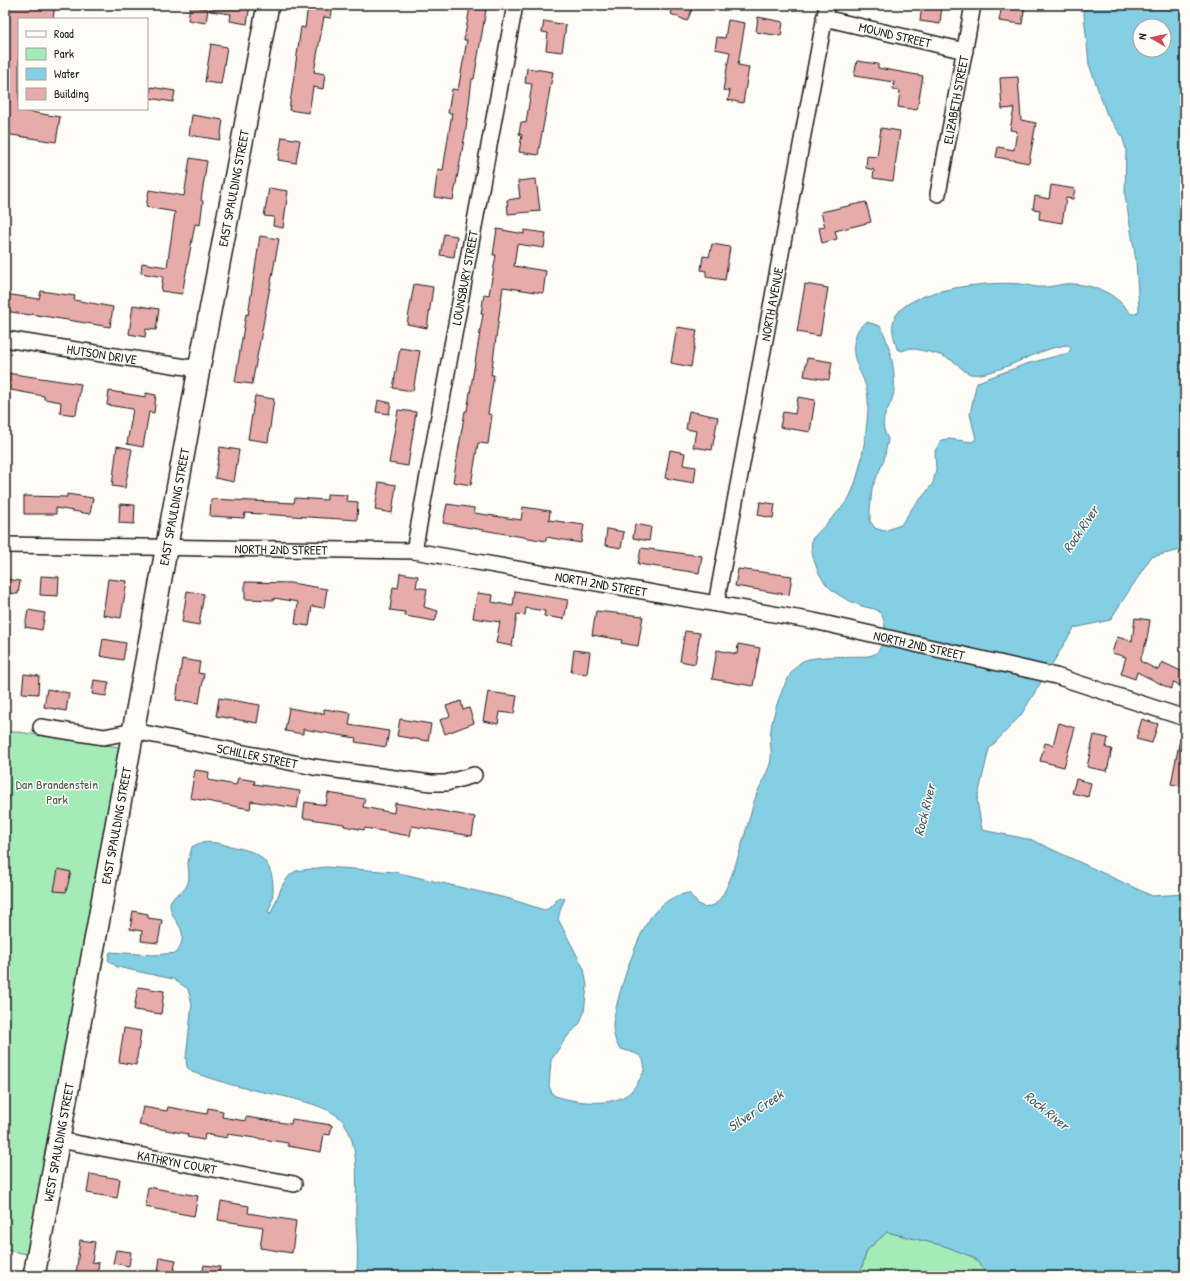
<svg xmlns="http://www.w3.org/2000/svg" width="1190" height="1281" font-family="'Patrick Hand',sans-serif">
	<rect width="100%" height="100%" fill="#fdfcf7"/>
	<filter id="ink" filterUnits="userSpaceOnUse"><feTurbulence type="fractalNoise" baseFrequency=".025" numOctaves="2"/><feDisplacementMap in="SourceGraphic" scale="8" xChannelSelector="R" yChannelSelector="G"/><feConvolveMatrix kernelMatrix="1 2 1 2 8 2 1 2 1" color-interpolation-filters="sRGB"/></filter>
	<g filter="url(#ink)">
		<path fill="#a4ebb8" stroke="#60846a" d="M5,732H18L119,747L28,1254L5,1250Z
			M887,1232L945,1246L973,1257L990,1276H857L861,1270L867,1250Z"/>
		<path fill="#85cfe5" stroke="#5b8795" fill-rule="evenodd" d="M1083,5H1185V549L1151,557L1110,620L1074,628L1021,715L989,749L977,800L982,830L1032,840L1152,896L1185,894V1276H990L973,1257L945,1246L887,1232L867,1250L861,1270L857,1276H356C360,1254 355,1229 356,1206C357,1181 359,1137 340,1118C320,1100 262,1093 236,1086C221,1082 206,1077 192,1072L187,1067L186,1058L192,1004L188,989L173,979L117,967L108,960L110,952L153,955L177,953C192,926 171,925 170,904C170,896 183,893 186,887C191,879 188,870 188,862C189,857 191,852 192,847C202,840 214,842 225,845C235,847 250,850 258,855C276,867 276,895 268,912L270,915L283,884L290,875L296,871L325,867L395,872L510,899L544,910L548,909L560,897L565,899L561,907L558,919L584,969L587,986L584,1012L580,1023L566,1038L551,1060L549,1086L553,1095C571,1102 607,1107 625,1096C632,1092 637,1084 641,1077C645,1071 646,1063 641,1057C636,1052 625,1051 619,1048C615,1041 613,1032 613,1024C616,999 638,929 655,912C665,901 675,895 689,893L697,903L705,908C708,907 711,906 714,905C731,896 749,816 756,796C760,785 770,769 771,759C772,749 769,739 771,729C773,712 787,669 803,661C816,655 854,657 869,656C872,655 876,654 877,652C886,643 889,618 877,610C873,608 867,608 862,606C841,598 824,589 816,566C813,557 810,549 812,539C824,526 837,514 847,501C860,483 869,422 868,399C867,373 847,363 856,335C858,329 861,325 867,322L880,326C889,340 896,372 894,389C893,410 875,416 888,439L884,460L872,488L870,510V521L875,528L884,531L901,525L913,507L925,494L933,483L936,469L935,451L941,440L949,439L972,442L976,439L970,414L976,386L978,382L1026,364L1068,353L1071,349L1068,345C1039,347 995,378 971,374C964,373 958,363 951,360C940,353 923,351 910,348L902,351L897,349C894,337 889,325 897,314C914,288 992,281 1020,284C1026,284 1032,287 1038,287C1047,288 1057,285 1065,284C1076,283 1091,286 1101,290C1114,295 1123,304 1131,314H1136L1139,310L1136,260L1125,195L1126,149L1122,136L1107,115L1089,64ZM1140,26H1164V50H1140Z"/>
		<path fill="#e7abaa" stroke="#1c1c1c" d="M5,5H55L53,19H19V110L60,117L56,142L5,134L7,103H5Z
			M210,5H250L247,24L230,21L231,14L210,11Z
			M308,5H333L331,18L324,17L314,72L325,74L323,89L313,87L309,113L289,110L301,27L305,28Z
			M674,5H694L687,21L671,14Z
			M922,5H942L940,24L920,21Z
			M1002,5H1025L1022,24L999,21Z
			M190,6L208,9L206,23L188,20Z
			M470,7L486,10L474,79H472L466,129L453,200L434,197L438,169L443,170L452,113H448L452,89L458,90L467,40H464Z
			M758,17L783,22L781,36L756,32Z
			M728,20L745,23L738,65L749,67L743,103L728,100L730,91L723,90L730,52L715,49L717,37L725,38Z
			M544,21L566,25L562,52L546,50L548,33L542,32Z
			M211,44L227,47L221,84L205,82Z
			M857,61L878,64V68L923,76L917,110L898,107L900,91L893,90L894,82L854,76Z
			M527,68L553,72L538,155L519,152L522,135L519,134L521,122L526,123L532,84L525,83Z
			M1018,77L1021,120L1036,123L1029,163L996,157L998,147L1014,150L1017,131L1010,130L1014,108L1002,109L1000,78Z
			M151,87L175,91L173,102L149,98Z
			M192,115L223,120L220,140L189,135Z
			M881,128L900,131L893,181L873,178L874,170L866,168L867,156L877,157Z
			M282,137L300,140L296,163L278,160Z
			M190,158L207,161L201,200L203,201L200,225L195,224L182,294L161,291L163,277L141,273L142,263L167,267L175,212L146,207L149,190L184,196Z
			M536,179L540,211L508,214L507,200L520,198L518,181Z
			M1051,185L1075,189L1073,199L1066,198L1062,223L1039,219L1040,210L1033,209L1035,196L1049,199Z
			M269,188L288,191L283,228L273,226L274,217L264,216Z
			M866,202L871,222L835,231L837,239L822,243L819,228L825,227L821,212Z
			M497,229L524,234V230L546,233L544,248L517,244L514,266L546,271L543,293L503,287L491,375H494L488,414L492,415L488,444L478,443L471,485L453,482L465,411H467L483,314H481L484,294L489,295L496,255H493Z
			M444,234L457,236L454,257L440,255Z
			M260,236L279,239L252,384L235,382L246,314L248,315Z
			M712,244L730,247L725,280L706,277V271L701,270L703,256L709,257Z
			M414,284L433,287L427,328L407,324Z
			M805,284L828,288L820,336L797,332Z
			M41,291L75,296L74,300L113,307L110,327L31,314L30,315L5,311V294L39,299Z
			M133,305L159,309L156,330L146,329L145,337L129,334Z
			M677,327L697,330L691,367L671,363Z
			M400,348L420,351L413,391L393,388Z
			M807,358L832,362L829,380L804,376Z
			M7,373L81,384L76,415L60,413L61,402L44,399V396L5,389Z
			M109,391L146,397V393L156,395L154,413L149,412L143,447L127,444L133,409L107,405Z
			M255,396L274,399L268,442L248,439Z
			M798,397L815,400L810,432L780,427L783,412L795,414Z
			M378,400L391,403L389,414L376,412Z
			M398,410L416,412L408,466L389,463Z
			M689,411L718,417L712,450L693,447L696,431L686,429Z
			M117,446L132,449L125,488L112,486Z
			M220,447L239,450L234,482L215,478Z
			M670,450L685,453L683,465L696,467L694,483L665,478Z
			M379,482L396,485L392,513L375,510Z
			M67,494L93,498L90,514L56,508V514H24V496L67,497Z
			M327,494L347,495L346,501L358,502L357,520L245,513L244,518L210,516L211,499L294,503L295,498L327,500Z
			M760,502L775,504L773,518L758,515Z
			M120,504L135,505L134,524L119,523Z
			M447,504L474,508V513L521,520L523,507L550,511L549,520L584,525L581,543L546,537V541L443,523Z
			M635,524L651,527L649,541L633,538Z
			M607,529L624,532L621,548L605,545Z
			M641,548L702,556L699,573L638,564Z
			M738,569L792,576L789,595L735,586Z
			M400,573L418,576L416,587L427,589L424,607L438,611L435,621L405,616V612L390,610L393,587L398,588Z
			M41,576L59,577L58,596L40,595Z
			M5,579L20,581L18,594L5,593Z
			M108,579L127,581L121,618L103,615Z
			M245,582L291,583L327,589L324,608L312,606L309,626L295,624L298,602L274,598V600L245,599Z
			M187,591L204,594L199,625L182,622Z
			M515,591L568,600L564,619L544,616L545,611L526,608L525,615L517,614L512,646L496,643L500,622L473,618L477,593L493,595L492,602L513,606Z
			M28,610L45,613L42,630L25,627Z
			M596,611L643,616L638,646L621,643L622,640L592,635Z
			M1135,618L1150,620L1147,639L1140,661L1158,670L1162,662L1185,673V689L1174,682L1171,689L1137,672L1135,679L1121,674L1126,657L1112,653L1117,637L1132,641Z
			M685,631L700,633L695,664L680,661Z
			M103,639L126,643L123,660L100,656Z
			M738,644L760,648L753,686L712,679L717,650L737,654Z
			M574,650L590,652L587,674L571,672Z
			M182,659L200,662L198,673L204,674L199,703L176,700Z
			M24,674L39,676L38,694L22,693Z
			M94,680L109,682L106,696L92,694Z
			M47,689L69,693L66,711L44,707Z
			M488,692L517,696L514,714L500,712L498,724L483,721Z
			M219,698L260,705L257,723L216,716Z
			M461,701L463,710L469,708L474,723L445,734L440,720L450,716L446,706Z
			M289,708L324,714V709L351,713L349,725L389,731L386,747L355,742L356,738L303,729V734L285,731Z
			M400,719L431,724L428,741L397,736Z
			M1142,719L1158,724L1152,743L1136,739Z
			M1059,723L1075,728L1064,767L1040,761L1045,743L1053,745Z
			M1094,735L1108,738L1106,748L1112,749L1107,771L1087,767Z
			M1180,739H1185V787L1171,784Z
			M195,770L209,772L208,780L236,785L238,778L255,781L254,784L300,791L297,808L251,801L250,809L190,798Z
			M1076,779L1091,783L1088,797L1072,793Z
			M328,793L365,799L363,807L394,813L395,803L475,817L472,836L412,826L410,836L365,828L364,830L344,826V824L303,818L305,802L326,805Z
			M58,869L71,872L66,892L54,891Z
			M133,911L148,914V918L162,920L158,943L141,941L142,931L130,929Z
			M138,987L164,991L161,1014L134,1010Z
			M124,1028L141,1031L136,1065L119,1062Z
			M143,1107L167,1111L168,1107L207,1114L208,1108L223,1111L222,1117L245,1121L246,1117L291,1124L292,1119L332,1125L330,1135L324,1134L321,1152L288,1146V1143L228,1134L227,1138L205,1134L204,1140L187,1137L188,1134L139,1125Z
			M90,1174L120,1179L117,1198L87,1193Z
			M148,1187L198,1196L194,1216L145,1207Z
			M221,1201L249,1206L248,1213L296,1221L292,1253L260,1248L263,1227L218,1220Z
			M80,1240L95,1242L92,1262L99,1263L97,1276H76Z
			M116,1250L131,1252L129,1266L113,1263Z
			M160,1257L176,1260L173,1274L158,1272Z
			M204,1265L220,1267L218,1276H202Z"/>
		<g fill="none" stroke-linecap="round" stroke-linejoin="round">
			<defs>
				<g id="street">
					<path id="s1" d="M824,18L965,51"/>
					<path id="s2" d="M938,194L973,5"/>
					<path id="s3" d="M5,339L199,369"/>
					<path id="s4" d="M5,545L414,551L814,621L1056,676L1185,718"/>
					<path id="s5" d="M414,551L515,5"/>
					<path id="s6" d="M716,604L827,5"/>
					<path id="s7" d="M41,727L104,737L134,731L314,767L431,783H446L474,775"/>
					<path id="s8" d="M59,1140L294,1184"/>
				</g>
				<g id="secondary">
					<path id="s9" d="M34,1276L199,369L268,5"/>
				</g>
			</defs>
			<use href="#street" stroke="#1c1c1c" stroke-width="18"/>
			<use href="#secondary" stroke="#1c1c1c" stroke-width="24"/>
			<use href="#street" stroke="#fdfcf7" stroke-width="15"/>
			<use href="#secondary" stroke="#fdfcf7" stroke-width="21"/>
		</g>
	</g>
	<g text-anchor="middle" dominant-baseline="central" stroke-width="3" stroke-linejoin="round" paint-order="stroke">
		<g font-size="13" fill="#1c1c1c" stroke="#fdfcf7">
			<text stroke="none"><textPath href="#s1" startOffset="73">MOUND STREET</textPath></text>
			<text stroke="none"><textPath href="#s2" startOffset="96">ELIZABETH STREET</textPath></text>
			<text stroke="none"><textPath href="#s9" startOffset="1106">EAST SPAULDING STREET</textPath></text>
			<text stroke="none"><textPath href="#s5" startOffset="278">LOUNSBURY STREET</textPath></text>
			<text stroke="none"><textPath href="#s6" startOffset="305">NORTH AVENUE</textPath></text>
			<text stroke="none"><textPath href="#s3" startOffset="98">HUTSON DRIVE</textPath></text>
			<text stroke="none"><textPath href="#s9" startOffset="782">EAST SPAULDING STREET</textPath></text>
			<text stroke="none"><textPath href="#s4" startOffset="276">NORTH 2ND STREET</textPath></text>
			<text stroke="none"><textPath href="#s4" startOffset="599">NORTH 2ND STREET</textPath></text>
			<text stroke="none"><textPath href="#s4" startOffset="923">NORTH 2ND STREET</textPath></text>
			<text stroke="none"><textPath href="#s7" startOffset="220">SCHILLER STREET</textPath></text>
			<text stroke="none"><textPath href="#s9" startOffset="458">EAST SPAULDING STREET</textPath></text>
			<text stroke="none"><textPath href="#s9" startOffset="136">WEST SPAULDING STREET</textPath></text>
			<text stroke="none"><textPath href="#s8" startOffset="120">KATHRYN COURT</textPath></text>
		</g>
		<g font-size="13" fill="#455a4b" stroke="#fdfcf7">
			<text x="57" y="784">Dan Brandenstein<tspan x="57" dy="15">Park</tspan></text>
		</g>
		<g font-size="14" font-style="italic" fill="#415b62" stroke="#fdfcf7">
			<text transform="translate(1080 529) rotate(-56)">Rock River</text>
			<text transform="translate(924 810) rotate(-76)">Rock River</text>
			<text transform="translate(755 1110) rotate(-34)">Silver Creek</text>
			<text transform="translate(1047 1110) rotate(39)">Rock River</text>
		</g>
	</g>
	<rect width="1190" height="1281" fill="none" stroke="#fdfcf7" stroke-width="20"/>
	<rect x="10" y="10" width="1170" height="1261" fill="none" stroke="#1c1c1c" stroke-width="1.5" filter="url(#ink)"/>
	<rect x="18" y="18" width="130" height="92" fill="#fdfcf7" stroke="#a3a29f"/>
	<rect x="26" y="31" width="20" height="6" fill="#fdfcf7" stroke="#a3a29f"/>
	<text x="54" y="38" font-size="12" fill="#1c1c1c">Road</text>
	<rect x="26" y="48" width="20" height="12" fill="#a4ebb8" stroke="#a3a29f"/>
	<text x="54" y="58" font-size="12" fill="#1c1c1c">Park</text>
	<rect x="26" y="68" width="20" height="12" fill="#85cfe5" stroke="#a3a29f"/>
	<text x="54" y="78" font-size="12" fill="#1c1c1c">Water</text>
	<rect x="26" y="88" width="20" height="12" fill="#e7abaa" stroke="#a3a29f"/>
	<text x="54" y="98" font-size="12" fill="#1c1c1c">Building</text>
	<g transform="translate(1152 38) rotate(279)"><circle r="19" fill="#fdfcf7" stroke="#a3a29f"/>
	<path d="M0-3L7 15L0 10L-7 15Z" fill="#d1495b"/>
	<text y="-6" font-size="11" font-weight="bold" text-anchor="middle" fill="#1c1c1c">N</text>
	</g>
</svg>
